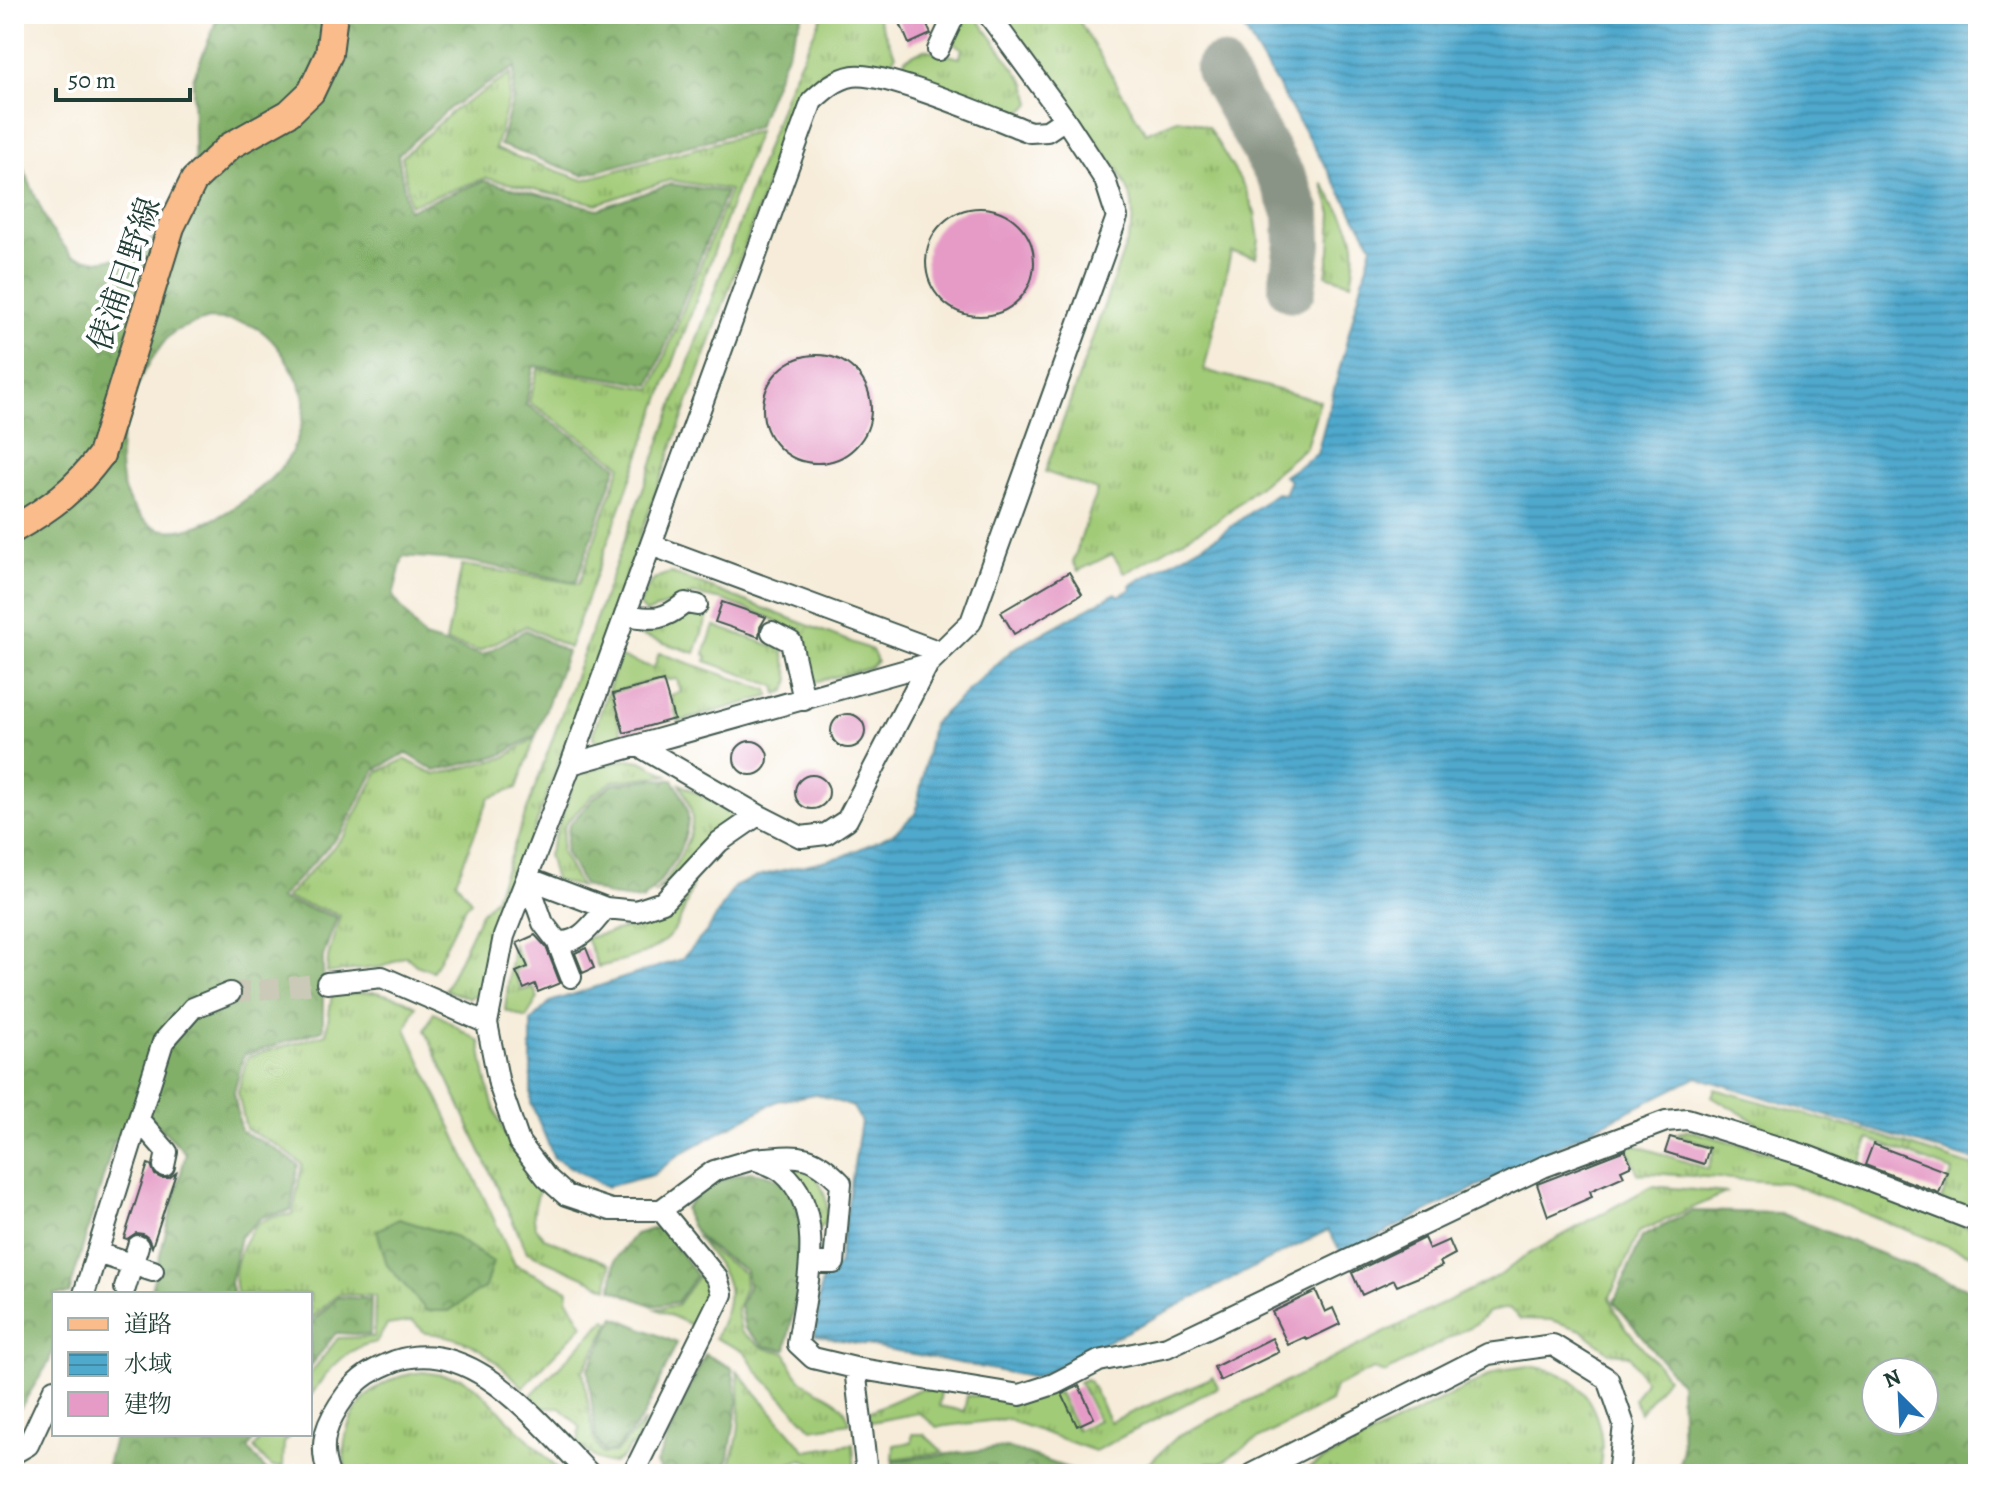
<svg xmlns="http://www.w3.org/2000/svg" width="1992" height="1488" font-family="Alegreya,'Noto Serif JP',serif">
	<defs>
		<pattern id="grass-tufts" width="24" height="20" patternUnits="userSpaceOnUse" patternTransform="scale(2)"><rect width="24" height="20" fill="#a2cb77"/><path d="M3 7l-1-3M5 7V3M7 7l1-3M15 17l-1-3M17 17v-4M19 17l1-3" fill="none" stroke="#83a662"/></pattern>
		<pattern id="forest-crowns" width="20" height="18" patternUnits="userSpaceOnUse" patternTransform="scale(2)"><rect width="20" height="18" fill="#81af68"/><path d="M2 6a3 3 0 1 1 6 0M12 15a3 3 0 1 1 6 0" fill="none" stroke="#699056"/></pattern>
		<pattern id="water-rules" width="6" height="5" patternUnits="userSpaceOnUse" patternTransform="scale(2)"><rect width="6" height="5" fill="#4fa9cd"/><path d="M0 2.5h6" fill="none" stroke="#418ba7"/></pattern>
	</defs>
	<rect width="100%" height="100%" fill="#fff"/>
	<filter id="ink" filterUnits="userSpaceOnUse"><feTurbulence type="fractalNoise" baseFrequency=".0125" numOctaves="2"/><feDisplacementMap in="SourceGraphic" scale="16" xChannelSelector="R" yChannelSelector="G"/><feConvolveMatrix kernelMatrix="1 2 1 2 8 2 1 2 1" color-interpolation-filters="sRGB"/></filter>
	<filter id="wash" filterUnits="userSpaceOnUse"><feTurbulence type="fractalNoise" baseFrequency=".006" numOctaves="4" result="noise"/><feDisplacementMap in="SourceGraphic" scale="32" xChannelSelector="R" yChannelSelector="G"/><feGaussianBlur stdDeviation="1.8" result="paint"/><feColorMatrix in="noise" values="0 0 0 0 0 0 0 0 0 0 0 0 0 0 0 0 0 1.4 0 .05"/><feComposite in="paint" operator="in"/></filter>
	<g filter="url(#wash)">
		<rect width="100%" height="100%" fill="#f6ecd9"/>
		<path fill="url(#grass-tufts)" stroke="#608456" stroke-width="2" d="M823,14H876L895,55L889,69C844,59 817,62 795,106L510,897C501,914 492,933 489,953C487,967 487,979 482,992L469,998L445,990L481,913L495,898L789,85Z
			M1001,14H1075L1146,133L1177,119L1195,122L1208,127L1245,188L1255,213L1259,240L1256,257L1231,252L1204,370L1320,401L1306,447L1218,520L1125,573L1112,554L1078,571L1073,562L1097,490L1045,472L1132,227C1135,201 1130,191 1117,169Z
			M971,16L977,18L1026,84L1031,103L1026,109L1016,114L901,72L905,59L924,49L960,58L962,48L951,42L961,19Z
			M511,74L509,99L495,149L583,180L758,131L569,648L526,626L480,651L446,642L462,565L579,584L621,465L529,402L538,369L652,389L730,190L670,180L597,204L486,178L410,205L402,157L453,111Z
			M1322,182C1347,224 1362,232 1351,283L1326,275L1330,251L1332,214Z
			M672,573L872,650L877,661L870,668L814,682L805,673L793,630L769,617L723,600L693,594L646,613L639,606C647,587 651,576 672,573Z
			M697,610L708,616L695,653L630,632L637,626C665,633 673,617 697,610Z
			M714,626L782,649L790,679L786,691L777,694L775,686L705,661L707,657L704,654Z
			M659,653L768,690L770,696L678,722L671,695L681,692L677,679L667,680L665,677L610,693L623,738L602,744L593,738V733L620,657L654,668Z
			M535,738L517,788L489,798L456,881L471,901L464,909L433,971L416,965L406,956L382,967L327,973L328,957L340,915L285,898L345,835L378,772L405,759L435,775L503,758Z
			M628,759L641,761L668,775L614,781L594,794L565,824L561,852L580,887L555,880L548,855L576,776L604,765Z
			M680,784L731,811L732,818L726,827L696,849L679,877L654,894C668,881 693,840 692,820C692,807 686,795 680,784Z
			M694,879C689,895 685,912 676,927C662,952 624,961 598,967L586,938L645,924Z
			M513,944L523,966L514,971L522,991L533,987L538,998L526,1018L505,1010Z
			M376,992L403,999L416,1006L406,1029L515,1265L568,1290L567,1298L583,1325L523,1387C492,1356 471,1336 425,1333L413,1321L387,1325L376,1342C347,1346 325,1373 310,1397V1374L338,1338L374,1337L375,1296L338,1294L310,1320V1294H237C229,1274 243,1233 262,1221C270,1216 284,1216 293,1214L302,1164L277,1145L246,1129L238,1092L247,1057L326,1034L332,994Z
			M434,1012L480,1042C487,1097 501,1144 541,1184C535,1205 527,1221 544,1238L610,1264L608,1288L527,1252L425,1030Z
			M1715,1089L1871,1133L1971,1166L1978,1164V1213L1941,1200L1953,1171L1869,1139L1858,1166L1774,1133L1712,1096Z
			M1687,1130L1783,1156L1978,1231V1258L1788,1183L1650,1173L1638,1174L1627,1146L1632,1144L1708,1169L1715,1147L1676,1134Z
			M783,1164L793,1165L815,1174C824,1191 836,1214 818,1230Z
			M1652,1186L1726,1193L1639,1232L1610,1297C1620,1329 1648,1350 1667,1377L1640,1413L1634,1399L1645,1381L1629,1355L1610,1353L1581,1330L1551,1320L1520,1319L1509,1308L1488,1312L1477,1323L1385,1373L1373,1369L1335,1387L1330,1402L1250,1443L1221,1463H1207L1199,1474H1141L1134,1471L1148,1464L1178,1436L1502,1274L1523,1257Z
			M696,1236L714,1253L744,1273L745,1287L737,1309L741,1332L764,1348L786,1353C791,1366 796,1378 808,1385C826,1396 844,1399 850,1423L812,1429L757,1371L745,1352L715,1338C739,1286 730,1280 696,1236Z
			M699,1275C716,1299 708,1303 696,1327L656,1309L677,1305Z
			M606,1319L611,1322L583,1371L594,1439L602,1454L615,1453L645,1421L634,1447L630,1446C615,1476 597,1461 578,1444L580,1427L560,1407L542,1408L531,1395Z
			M1529,1366C1539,1368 1551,1369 1560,1374C1594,1389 1611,1441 1597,1474H1296L1500,1370Z
			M737,1371L806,1451L853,1444L855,1474H839L802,1459L760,1474H725C742,1443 742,1406 737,1371Z
			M423,1372L461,1378L477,1388L563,1474H346C336,1418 368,1378 423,1372Z
			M1213,1377L1218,1387L1095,1451L1006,1419L937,1427L919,1413L871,1422L868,1412L920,1389L941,1391L939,1406L964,1411L967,1396L1059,1393L1077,1430L1098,1420L1079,1382L1086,1379L1090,1382L1110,1422Z
			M265,1434H293L284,1441L283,1467H271L254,1448Z
			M912,1434H924L943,1452L893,1459L894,1445L912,1442Z"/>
		<path fill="url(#forest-crowns)" stroke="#50764e" stroke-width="2" fill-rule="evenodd" d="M219,14H803L757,127L583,175L500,145L512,102L515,67L450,108L398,155L408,210L484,181L598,209L671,184L726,192L650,385L534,366L526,404L617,466L576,582L466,561L403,556L393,596L424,638L482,655L526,630L567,652L536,735L501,755L435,771L406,753L375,770L343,831L279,899L337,917L323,957V1030L244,1055L234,1092L241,1131L273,1147L298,1165L291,1211L262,1217L240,1237L230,1283L233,1294H150L186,1153L149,1116L114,1141L69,1294H54V1344L49,1362L14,1418V147L49,227L72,256L98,261L125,257L155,236L195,183L193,79ZM208,319C250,321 264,324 287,361C294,372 303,387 304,400C305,418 298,442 288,458C267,492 177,558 142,518C133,508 124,495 122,481C113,435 134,381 162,345C165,341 169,335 174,332C184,326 197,323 208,319Z
			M651,779L673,780C681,792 689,807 688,822C685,850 662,883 642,900L610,896L583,885L565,851L569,825L596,796L614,784Z
			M750,1172C758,1173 768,1174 775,1178C823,1207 793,1305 786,1350L764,1346L745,1329L740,1306L748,1287L746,1271C721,1254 690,1240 685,1208C703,1186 724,1177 750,1172Z
			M1692,1211L1780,1213L1978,1293V1474H1676L1682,1453L1680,1383L1614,1302L1642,1237ZM1876,1372H1924V1420H1876Z
			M399,1219L451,1235L493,1262L485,1287L449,1311H427L387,1265L377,1230Z
			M662,1226L696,1275L677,1302L653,1306L612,1289L615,1260L635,1234Z
			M338,1297L371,1299L370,1335L336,1333L310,1367V1324Z
			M615,1317L677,1343L644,1416L615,1451L604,1452L596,1438L588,1370Z
			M705,1354L732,1368L738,1401L729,1458L720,1474H663L656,1464Z
			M115,1434H259L248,1448L269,1474H105Z
			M1006,1447L1085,1474H892L893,1461Z"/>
		<path fill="url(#water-rules)" stroke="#377380" stroke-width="2" d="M1235,14H1978V1158L1972,1160L1697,1077L1342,1254L1328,1230L1035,1378L815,1335L823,1266L838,1267L861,1121L853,1107L816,1094L777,1101L680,1154L653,1175L606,1187L554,1158L531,1103V1021L550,1002L682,959L708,930L734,887L758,876L844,856L893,834L916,813L932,724L1013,649L1116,593L1119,596L1131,589L1130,585L1217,537L1276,493L1284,494L1290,480L1284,476L1317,454L1372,245Z"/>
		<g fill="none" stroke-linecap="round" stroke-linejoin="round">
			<path stroke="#8a9486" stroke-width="48" d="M1219,69L1286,186L1297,213L1298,244L1292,288"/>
		</g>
		<g id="blocks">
			<path fill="#e59bc6" d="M896,14H922L931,34L909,44Z
				M926 262a54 54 0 1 1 108 0a54 54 0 1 1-108 0Z
				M763 409a54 54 0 1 1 108 0a54 54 0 1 1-108 0Z
				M1069,572L1082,594L1014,634L1001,612Z
				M722,602L766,617L760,627L759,637L715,622Z
				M663,681L674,719L624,733L613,694Z
				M831 731a17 17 0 1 1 34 0a17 17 0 1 1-34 0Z
				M734 758a17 17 0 1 1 34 0a17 17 0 1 1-34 0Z
				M795 792a17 17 0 1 1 34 0a17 17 0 1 1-34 0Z
				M535,935L546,947L560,983L538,992L535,984L524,989L516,972L528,967L517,943Z
				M586,948L594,968L583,973L575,953Z
				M1670,1137L1709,1148L1704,1164L1665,1152Z
				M1873,1144L1947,1172L1939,1193L1865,1165Z
				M1625,1150L1632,1165L1621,1170L1624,1176L1590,1191L1592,1197L1548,1216L1537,1184Z
				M148,1164L151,1165L155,1175L161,1178H169L176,1173L152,1247L148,1238L143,1234L136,1233L127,1239L124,1238Z
				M1424,1238L1429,1249L1449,1240L1455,1254L1440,1262L1442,1266L1426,1274L1397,1286L1394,1280L1362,1295L1352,1273Z
				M1316,1291L1325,1312L1333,1308L1340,1324L1307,1340L1305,1337L1288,1345L1272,1312Z
				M1272,1338L1279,1352L1220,1381L1214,1367Z
				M1079,1386L1094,1418L1077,1426L1062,1394Z"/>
		</g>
	</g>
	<g filter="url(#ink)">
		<use href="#blocks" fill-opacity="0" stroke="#3f574d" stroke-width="2"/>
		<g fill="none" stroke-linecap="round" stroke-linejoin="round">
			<path stroke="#cbc9b8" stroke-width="20" stroke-dasharray="20 10" stroke-linecap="butt" d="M230,993L327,983"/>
			<defs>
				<path id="minor" d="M938,50L955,14
					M1065,119L1047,131L1030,132C995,119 884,71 853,76C836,79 824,90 812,101L571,764L504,936L487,1023L499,1084L519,1142L546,1177L566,1195L611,1210H661L714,1171L754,1159C763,1163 775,1166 782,1172C829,1210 805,1293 798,1344L813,1358L855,1368L1020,1395L1054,1384L1099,1361L1167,1347L1543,1167L1666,1121L1687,1119L1807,1156L1978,1222
					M651,545L940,652
					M625,615C653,619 661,622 685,603L697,605
					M772,632L791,642L804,700
					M639,746L758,815L801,837L826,834L847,820L928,664L971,622L1117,217L1105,180L1065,119L988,14
					M571,764L928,664
					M527,878L606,908L636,911L663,902L719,842L758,815
					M527,878L543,923L557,941C579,946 593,923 606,908
					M557,941L571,977
					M327,983L382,977L487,1023
					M139,1120L167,1152L164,1166
					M754,1159C798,1156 809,1150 841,1183L834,1263H810
					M97,1253L153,1271
					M125,1288L138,1246
					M84,1294L163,1042L193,1008L230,993
					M855,1368L867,1474
					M14,1453L28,1445L54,1389
					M329,1474C317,1443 327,1421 346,1395C359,1377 374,1369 395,1361C473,1334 541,1426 590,1474
					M633,1474L722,1294L717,1278L661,1210
					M1252,1474L1488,1354L1553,1345L1608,1379L1624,1425L1618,1474"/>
				<path id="major" d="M14,529C52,507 75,490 101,455L171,227L194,180L230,146L289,113L311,92L329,54L334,14"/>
			</defs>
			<use href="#minor" stroke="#3f574d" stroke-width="24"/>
			<use href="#major" stroke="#3f574d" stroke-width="30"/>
			<use href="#minor" stroke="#fff" stroke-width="20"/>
			<use href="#major" stroke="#f9bc8a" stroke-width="26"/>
		</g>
	</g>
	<g text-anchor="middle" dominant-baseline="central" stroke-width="8" stroke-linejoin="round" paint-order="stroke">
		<g font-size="32" fill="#1f3d34" stroke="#fff">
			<text transform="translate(124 274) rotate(-71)">俵浦日野線</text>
		</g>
	</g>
	<rect width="1992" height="1488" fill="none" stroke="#fff" stroke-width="48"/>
	<rect x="52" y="1292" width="260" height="144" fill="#ffffff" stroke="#a5b1ae" stroke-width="2"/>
	<rect x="68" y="1318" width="40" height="12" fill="#f9bc8a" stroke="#a5b1ae" stroke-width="2"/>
	<text x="124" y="1332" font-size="24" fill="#1f3d34">道路</text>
	<rect x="68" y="1352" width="40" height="24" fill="url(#water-rules)" stroke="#a5b1ae" stroke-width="2"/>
	<text x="124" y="1372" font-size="24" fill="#1f3d34">水域</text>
	<rect x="68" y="1392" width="40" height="24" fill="#e59bc6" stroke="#a5b1ae" stroke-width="2"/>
	<text x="124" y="1412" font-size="24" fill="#1f3d34">建物</text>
	<g transform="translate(1900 1396) rotate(336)"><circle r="38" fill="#ffffff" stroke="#a5b1ae" stroke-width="2"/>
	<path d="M0-6L14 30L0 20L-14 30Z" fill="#1f6fb2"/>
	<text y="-12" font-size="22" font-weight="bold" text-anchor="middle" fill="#1f3d34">N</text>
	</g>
	<path d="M56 88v12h134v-12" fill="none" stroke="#1f3d34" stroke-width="4"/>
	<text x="68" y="88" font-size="24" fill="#1f3d34" stroke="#ffffff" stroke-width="6" paint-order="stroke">50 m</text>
</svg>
